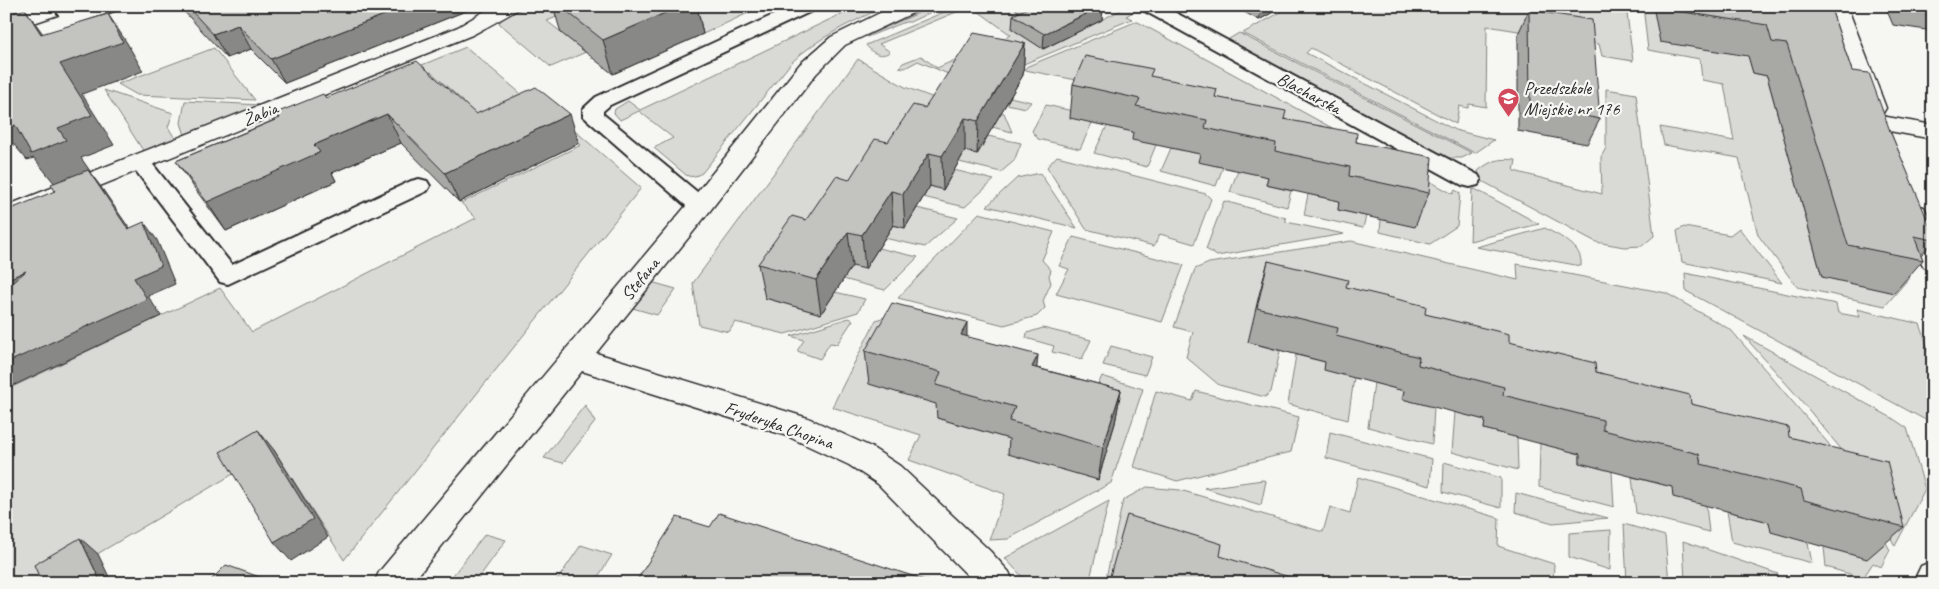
<svg xmlns="http://www.w3.org/2000/svg" width="1939" height="589" font-family="Caveat,sans-serif">
	<rect width="100%" height="100%" fill="#f6f6f2"/>
	<filter id="ink" filterUnits="userSpaceOnUse"><feTurbulence type="fractalNoise" baseFrequency=".02" numOctaves="2"/><feDisplacementMap in="SourceGraphic" scale="10" xChannelSelector="R" yChannelSelector="G"/><feConvolveMatrix kernelMatrix="1 2 1 2 8 2 1 2 1" color-interpolation-filters="sRGB"/></filter>
	<g filter="url(#ink)">
		<path fill="#d9d9d5" stroke="#828280" d="M530,6H583L547,21L586,52L551,67L499,23L503,17Z
			M663,6H763L703,34Z
			M858,6H886C852,22 818,37 791,63L702,173C696,176 692,178 686,175L654,148L673,138L639,111L620,120L614,113L615,109L628,101L640,110Z
			M935,6H944L910,22H905L867,37L870,34Z
			M958,6L966,8L879,44L890,52C880,58 872,53 866,45Z
			M971,6H1004L1028,22L1043,49L1121,10L1115,6H1137L1140,8L1126,16L1132,19L1019,66L948,74L918,61L905,68L899,67L903,63L921,56L937,68L1011,35Z
			M1292,6H1517C1528,8 1554,13 1562,6H1626L1633,61L1602,56L1599,44L1487,26L1486,107L1469,104L1468,108L1459,106L1456,124L1311,48L1306,53L1455,130L1494,140L1475,153L1243,33Z
			M1643,6H1735L1753,73L1767,76L1822,277L1905,273L1909,278L1885,306L1797,287L1758,235L1739,158L1664,145L1660,127L1734,141L1724,84L1702,80L1700,59L1648,50Z
			M1135,22H1138L1453,194L1455,190L1460,193L1457,226L1430,244L1380,232L1381,219L1208,131L1087,82L1025,70L1010,97L1031,102L1026,108L1001,103L1003,86L1028,66Z
			M1239,33L1472,153L1462,158H1446L1229,43V39Z
			M466,47L546,115L483,145L451,108L464,102L431,72L337,112L329,103Z
			M214,48L255,100L137,95L118,84Z
			M858,59L905,87L934,98L1004,113L1012,132L992,127L765,298L821,314L835,292L865,299L858,312L785,334L735,322L729,332L699,325L693,283Z
			M1606,89L1636,94L1654,236L1642,246L1624,247L1596,242L1480,180L1478,171C1491,160 1500,158 1516,160L1514,171L1602,194L1601,157L1606,148Z
			M104,90L173,113L168,127L176,140L144,152Z
			M185,101L261,105L185,135L181,123Z
			M1046,105L1073,111L1092,123L1080,149L1038,139L1032,131Z
			M1107,126L1135,132L1156,145L1147,167L1094,153Z
			M573,129L641,188L344,560L274,450L53,580L54,583H6V390L220,288L252,332L476,218L461,203L581,145L567,132Z
			M988,136L1021,143L1014,161L1001,172L959,162L964,151L978,154Z
			M1171,148L1200,154L1223,167L1216,186L1161,171Z
			M1057,156L1206,194L1211,199L1194,244L1160,234L1154,246L1086,229L1047,167Z
			M954,170L994,180L965,207L923,197L930,186L943,189Z
			M1238,170L1268,177L1266,185L1291,191L1287,207L1230,192Z
			M1040,173L1077,228L987,206L1017,178Z
			M1475,189L1539,224L1470,241L1472,190Z
			M1308,194L1339,201L1338,210L1366,216L1363,228L1304,215Z
			M1224,201L1286,218V222L1344,234L1217,256L1206,249Z
			M917,208L958,218L925,247L884,238L892,225L905,228Z
			M979,213L1054,232L1042,260L1051,270L1049,276L1051,283L1043,301L1045,308L1037,316L1004,325L898,298Z
			M1684,227L1730,235L1739,228L1782,283L1682,262L1677,231Z
			M1545,228C1560,237 1583,245 1581,266L1476,247Z
			M1073,237L1184,265L1162,322L1056,294L1069,269L1059,266Z
			M1351,241L1518,280L1517,264L1666,293L1731,330L1828,443L1846,470L1890,550L1881,567L1873,563L1863,578L1826,567L1824,547L1852,494L1248,342L1280,351L1271,392L1265,397L1219,385L1186,357L1193,332L1174,327L1195,269L1209,263Z
			M878,248L918,257L885,290L843,279L851,266Z
			M1685,273L1836,304L1838,313L1860,317L1857,309L1920,324C1933,357 1933,389 1933,424L1686,291Z
			M651,282L676,289L657,315L629,307Z
			M902,311L942,405L937,418L1013,440L1085,415L1102,376L1143,389L1111,483L1008,539L989,540L1005,494L909,460L921,435L832,407L876,320Z
			M849,318L853,320L837,344L830,343L820,359L797,351L804,340L791,336Z
			M1043,328L1091,340L1082,359L1052,352L1054,346L1026,338L1027,333Z
			M1744,336L1892,418L1907,428L1925,489L1895,546L1850,460L1799,398Z
			M1111,346L1152,357L1145,375L1103,365Z
			M1296,355L1325,362L1354,378L1348,420L1288,404Z
			M1374,383L1404,391L1403,399L1434,407L1432,444L1368,427Z
			M1156,391L1192,401L1196,391L1299,417L1291,452L1177,481L1134,467Z
			M585,405L595,422L563,463L544,458Z
			M1455,412L1485,420L1484,429L1517,437L1518,470L1452,452Z
			M1330,432L1432,459L1430,486L1326,458Z
			M1540,443L1580,453V463L1612,471L1614,507L1539,487Z
			M1444,462L1501,478V508L1443,492Z
			M1358,477L1499,518L1498,546L1554,564L1553,583H1105L1123,500L1147,487L1180,490L1323,532L1330,507L1350,513Z
			M1632,477L1672,487L1706,505L1709,532L1636,513Z
			M1263,480L1266,481L1261,505L1204,488Z
			M1516,493L1608,518L1553,523L1515,512Z
			M1109,501L1089,583H1028L1005,558Z
			M1727,511L1769,522L1808,543L1812,563L1732,542Z
			M1624,524L1665,536L1669,583H1627Z
			M1611,530L1610,570L1569,557V533Z
			M485,534L506,540L475,583H447Z
			M1683,541L1778,574L1779,583H1685Z
			M581,545L612,555L594,583H555Z"/>
		<g fill="none" stroke-linecap="round" stroke-linejoin="round">
			<defs>
				<path id="service" d="M54,6H72L79,20L76,24L70,25L64,24Z
					M793,6H817L814,10L610,105L603,111V114L708,201L711,206L708,211L700,213L692,211L583,116V109L596,97Z
					M1140,6H1163L1478,175L1481,180L1478,185L1470,187L1462,185L1143,10Z
					M140,155L147,157L232,265L411,181L419,179L427,181L430,186L427,191L228,284L220,282L133,167L130,162L133,157Z"/>
				<path id="minor" d="M89,6H120L117,10L6,47V34Z
					M493,6H521C518,11 481,30 472,35L6,224V206L458,27Z
					M894,6H922L919,10L845,45L816,74L709,212L596,353L808,418L871,447L900,466L990,551L1009,572L1014,583H975L878,484L849,465L787,436L582,371L412,583H374L379,572L691,200L800,64L831,37Z
					M1827,6H1847L1886,108L1883,113L1875,115L1867,113L1864,108Z
					M1881,116L1933,125V139L1873,128L1869,123L1873,118Z
					M1915,205L1924,207L1933,226V269L1924,267L1920,260L1902,213L1906,207Z
					M1933,561V583H1913L1921,566Z"/>
			</defs>
			<use href="#service" stroke="#2b2b2b" stroke-width="4"/>
			<use href="#minor" stroke="#2b2b2b" stroke-width="3"/>
			<use href="#service" fill="#f6f6f2" fill-rule="evenodd"/>
			<use href="#minor" fill="#f6f6f2" fill-rule="evenodd"/>
		</g>
		<path fill="#a8a8a5" stroke="#2b2b2b" d="M179,6H478L285,83L251,49L227,58Z
			M553,6H697L703,34L613,74L561,33Z
			M1015,6H1103L1102,20L1043,49L1012,29L1013,15L1019,12L1015,9Z
			M1233,6H1284L1259,20Z
			M1653,6H1830L1852,71L1890,131L1933,235V242L1921,255L1923,260L1894,293L1822,277L1767,76L1753,73L1748,56L1660,42Z
			M1885,6H1933V31L1893,25Z
			M1529,10L1600,119L1587,144L1518,131V34Z
			M1025,43L1023,75L977,154L965,151L943,190L930,186L905,228L893,225L865,269L852,266L821,314L765,298L758,264L849,180L888,142Z
			M1152,77L1356,142L1429,193L1415,227L1338,210L1339,201L1266,185L1268,177L1198,162L1200,154L1132,140L1133,132L1070,118L1073,84Z
			M326,98L476,114L579,143L459,202L401,143L332,173L336,181L226,231L195,189L176,161L279,118L276,113Z
			M1268,261L1789,437L1904,527L1867,559L1771,532L1769,522L1673,497L1672,487L1580,463V454L1484,429L1485,420L1402,399L1404,391L1324,370L1325,362L1248,342L1259,295Z
			M967,337L1037,368L1121,390L1115,423L1098,480L1008,454L1009,439L937,418L936,404L869,384L865,351Z"/>
		<path fill="#888886" stroke="#2b2b2b" d="M407,6H478L285,83L271,59Z
			M681,6H697L703,34L613,74L603,40Z
			M1103,6L1102,20L1043,49L1044,34Z
			M1262,6H1284L1259,20Z
			M25,9L46,38L108,14L127,43L143,71L82,94L114,145L81,158L90,171H89L101,187L142,247L55,184L34,158L27,160L6,135V128L15,125L41,34Z
			M238,25L251,49L227,58L213,34Z
			M1025,43L1023,75L977,154L978,121Z
			M387,114L401,143L332,173L336,181L226,231L207,202L314,145Z
			M570,114L579,143L459,202L445,173Z
			M965,118V151L943,190L942,156Z
			M929,153L930,186L905,228L903,194Z
			M891,191L893,225L865,269L862,235Z
			M144,222L157,240L175,284L148,296L161,316L6,389V363Z
			M848,232L852,266L821,314L816,280Z
			M26,271L6,305V280Z
			M967,322V356L961,335Z
			M1038,355L1035,388L1032,367Z
			M1121,390L1115,423L1098,480L1103,447Z
			M258,430L274,450L328,537L291,561L274,542Z
			M80,538L98,554L112,583H101Z"/>
		<path fill="#c3c3c0" stroke="#2b2b2b" d="M187,6H407L271,59L238,25L213,34Z
			M560,6H681L603,40Z
			M1032,6H1102L1044,34L1013,15Z
			M1676,6H1830L1852,71L1869,73L1890,131L1923,209L1933,235V240L1914,236L1923,260L1848,245L1787,44L1772,42L1767,25L1677,11Z
			M25,9L41,34L108,14L123,42L60,64L92,115L58,128L66,140L31,154L15,125L6,128V15Z
			M1529,10L1592,20L1600,119L1530,105Z
			M974,33L1025,43L978,121L965,118L942,156L929,153L903,194L891,191L862,235L848,232L816,280L758,264L792,216L806,220L836,176L849,180L875,139L888,142L913,105L925,108Z
			M1085,56L1153,69L1150,76L1217,89L1215,97L1286,111L1284,119L1357,133L1356,142L1432,157L1429,193L1349,176L1350,167L1275,151L1276,143L1205,128L1207,120L1136,106L1140,99L1073,84Z
			M417,61L476,114L536,87L570,114L445,173L387,114L314,145L320,152L207,202L176,161L280,118L276,113L323,94L326,98Z
			M88,170L128,229L144,222L161,266L134,278L147,299L6,363V288L26,271L6,280V211L55,191L51,184Z
			M1268,261L1348,280L1346,287L1426,306L1425,314L1509,334V342L1595,363L1596,372L1690,395L1691,404L1788,427L1789,437L1887,461L1904,527L1804,500L1801,489L1701,464L1699,454L1603,430V420L1503,395L1504,387L1418,365L1419,357L1336,336L1338,328L1257,308Z
			M892,303L967,322L961,335L1038,355L1032,367L1121,390L1103,447L1009,421L1015,407L936,385L941,372L865,351Z
			M258,430L313,519L274,542L220,452Z
			M719,513L934,583H635L677,517L710,527Z
			M1127,515L1222,544L1220,556L1309,583H1108Z
			M80,538L101,583H42L34,565Z
			M226,565L276,583H208Z"/>
	</g>
	<defs>
		<symbol id="school-pin" viewBox="-11 -11 22 30"><path d="M0 17L-7.5 6A9.5 9.5 0 1 1 7.5 6Z" fill="#d1495b" stroke="#f6f6f2"/><path d="M0-5L7-2L0 1L-7-2ZM-4 1L0 2.5L4 1V4Q0 6-4 4Z" fill="#fff"/></symbol>
	</defs>
	<g fill-rule="evenodd">
		<use href="#school-pin" x="1496" y="86" width="25" height="34"/>
	</g>
	<g text-anchor="middle" dominant-baseline="central" stroke-width="4.5" stroke-linejoin="round" paint-order="stroke">
		<g font-size="18" fill="#2b2b2b" stroke="#f6f6f2" text-anchor="start">
			<text x="1524" y="88">Przedszkole<tspan x="1524" dy="21">Miejskie nr 176</tspan></text>
		</g>
		<g font-size="18" fill="#2b2b2b" stroke="#f6f6f2">
			<text transform="translate(1309 93) rotate(28)">Blacharska</text>
			<text transform="translate(260 114) rotate(-22)">Żabia</text>
			<text transform="translate(640 279) rotate(-51)">Stefana</text>
			<text transform="translate(779 425) rotate(19)">Fryderyka Chopina</text>
		</g>
	</g>
	<rect width="1939" height="589" fill="none" stroke="#f6f6f2" stroke-width="25"/>
	<rect x="12" y="12" width="1914" height="564" fill="none" stroke="#2b2b2b" stroke-width="2" filter="url(#ink)"/>
</svg>
